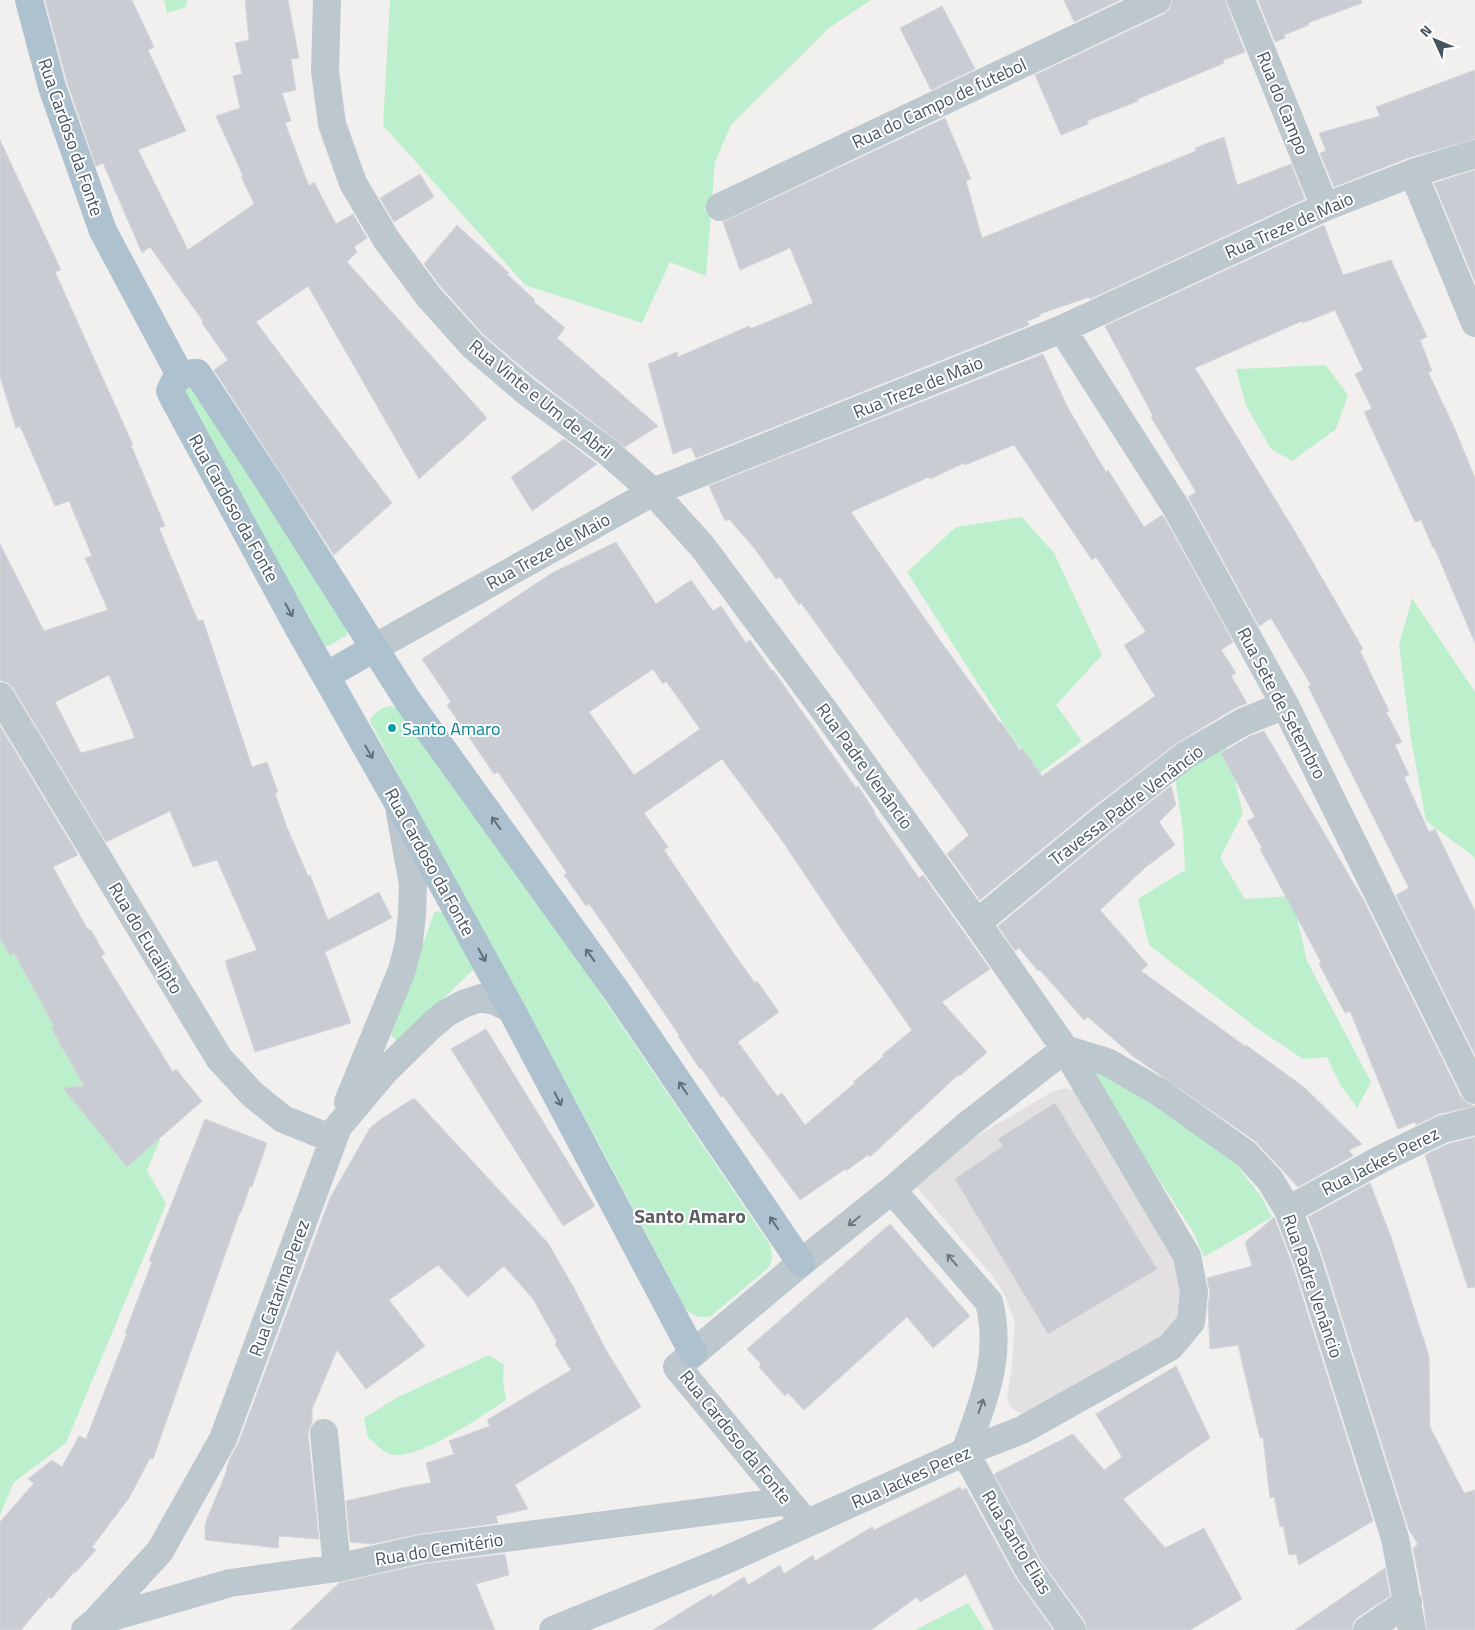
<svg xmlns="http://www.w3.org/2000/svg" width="1475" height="1630" font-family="'Titillium Web',sans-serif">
	<rect width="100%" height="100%" fill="#f2efef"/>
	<path fill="#e3e0e1" d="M1066,1088L1080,1094L1179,1261L1182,1318L1166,1339L1025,1416L1013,1409L1007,1400L1012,1366L1015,1322L1005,1296L994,1278L915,1185L970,1140L1052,1092Z"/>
	<path fill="#bcf0cc" d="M164,0H187L186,7L167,13Z
		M390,0H871L829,28L731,125L715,162L706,276L670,262L642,323L525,285L383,125Z
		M1326,365L1348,395L1336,429L1292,461L1271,449L1246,406L1236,369Z
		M190,385L349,628L346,636L328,646L321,645L183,390Z
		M1022,517L1054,553L1102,655L1056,705L1082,741L1040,773L1012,737L907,572L956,527Z
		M1412,598L1475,692V860L1473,856L1426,821L1410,733L1399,645Z
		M390,706L396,708L499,849L574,955L770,1245C772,1255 774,1261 767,1269L711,1316C699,1319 693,1316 685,1308L605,1155L370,722C372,713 381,708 390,706Z
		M1223,734L1243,813L1220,858L1245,899L1292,896L1307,961L1371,1082L1357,1108L1340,1084L1327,1057L1303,1059L1258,1029L1149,945L1138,899L1185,870L1183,830L1173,765Z
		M0,831L91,980L160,1140L147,1170L166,1204L66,1443L14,1482L0,1515Z
		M438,911L443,913L474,969L400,1041L396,1040L391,1035L434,913Z
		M1108,1071L1235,1163L1260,1195L1272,1217L1204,1257L1193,1232L1090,1073Z
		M489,1355L504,1365L503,1380L506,1400C483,1415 416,1463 389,1454C382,1451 374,1442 368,1438L364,1418L398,1397Z
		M968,1603L985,1630H915Z"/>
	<path fill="#c9ccd2" stroke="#d3d6db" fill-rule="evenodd" d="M45,0H132L154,47L148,50L186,131L138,150L188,250L254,204L241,176H243L216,116L240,108L233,76L242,74L235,43L249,40L245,0H288L299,58L291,59L296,90L282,93L291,121L285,123L309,186L314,182L336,224L353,214L367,238L354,247L357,252L347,262L487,418L419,479L308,286L256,322L392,503L334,555L214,370L228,360L202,323L203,321L150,247L142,253L103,163L96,166L67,82Z
		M1064,0H1120L1074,22Z
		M1172,0H1226L1227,6L1245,52L1223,60L1224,63L1205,71L1138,99V101L1087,121L1088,124L1061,135L1035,75L1164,14L1170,8Z
		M1258,0H1361L1362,3L1308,23L1309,25L1284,35L1285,38L1275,42Z
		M942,6L975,69L931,90L900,28Z
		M1475,70V139L1408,158L1334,187L1320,153L1326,151L1319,133L1380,116L1376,107Z
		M945,118L971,179L966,181L982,238L1196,151L1195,148L1224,137L1237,185L1291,164L1305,199L1090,299L1089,297L1040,314V316L1027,321L1029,325L696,458L691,447L673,454L648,364L677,352L678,357L749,326L750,329L813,303L790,248L740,270L723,222Z
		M0,140L61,270L55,272L133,445H131L165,526L159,528L198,621L203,620L252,767L267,762L278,792L275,793L286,825L308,876L310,875L328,920L379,892L392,918L325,952L351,1023L255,1052L225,961L257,950L217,860L193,867L170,811L106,842L13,688L8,683L0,680V544L44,631L108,610L85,558L92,556L69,501L55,506L20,426L16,428L0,377ZM109,675L135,738L81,753L55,702Z
		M1475,170V282L1434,183Z
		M420,174L434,197L394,222L380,198Z
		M457,225L509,273L507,274L535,300L534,302L565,328L557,338L658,426L625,447L529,373L484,335L441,287L424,264Z
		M1324,225L1343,275L1391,260L1427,337L1420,340L1432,371L1428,372L1454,427L1475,478V643L1434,547L1433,548L1421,520L1415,522L1364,412L1372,409L1355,374L1363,370L1335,310L1303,323L1302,321L1195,368L1300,540L1363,649L1360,651L1389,711L1386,712L1402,742L1395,745L1409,775L1404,777L1429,832L1435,829L1475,911V1055L1396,895L1409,888L1308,686L1311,685L1271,618L1259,626L1188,497L1196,492L1151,417L1153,416L1105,326Z
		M1043,354L1067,406L1088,442L1106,472L1108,470L1144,527L1162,515L1164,517L1233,642L1221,650L1236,673L1231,676L1247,703L1235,708L1177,743L1093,807L980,900L947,854L969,835L801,603L799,605L780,577L776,579L755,549L729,519L725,521L709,486ZM1014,445L1092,560L1096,557L1146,632L1124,645L1155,696L1042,776L1022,748L1020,750L1001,722L1000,723L939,639L851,512L929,477L930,479L964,463L965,465Z
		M564,439L597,464L532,511L511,477Z
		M616,542L656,604L691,580L713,611L721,606L746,643L750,640L772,671L773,670L856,788L858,786L875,812L874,813L919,878L923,875L990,969L942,1002L987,1052L960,1076L958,1075L870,1157L868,1155L846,1171L845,1169L800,1200L723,1096L721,1097L701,1068L700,1069L678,1036L679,1035L606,928L589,904L586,906L564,875L567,873L530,819L498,772L494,774L447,705L451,702L422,659L552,573ZM653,669L663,684L666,681L700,729L634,775L589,712ZM722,759L781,839L844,933L912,1030L882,1055L884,1056L853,1082L855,1083L805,1125L782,1093L777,1096L738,1042L779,1012L757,981L755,983L730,948L664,850L668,847L644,813Z
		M0,726L78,855L53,867L88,930L90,929L105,954L101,956L173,1072L176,1069L202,1101L127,1167L63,1088L84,1086L51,1028L54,1026L14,953L10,955L0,939Z
		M1264,731L1363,899L1461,1097L1467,1103L1475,1106L1439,1114L1416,1125L1415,1122L1398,1129L1350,1011L1345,1013L1319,964L1321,962L1260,849L1262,848L1247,821L1255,817L1221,753L1250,736Z
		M1171,786L1176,805L1159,822L1175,845L1146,867L1100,910L1148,965L1141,971L1245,1046L1246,1045L1304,1087L1362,1144L1349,1150L1353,1156L1298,1187L1255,1141L1134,1057L1088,1017L1084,1020L1040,970L1038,971L1019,948L1015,951L998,926L1113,831Z
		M486,1029L595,1206L563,1226L451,1049Z
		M414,1098L548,1243L574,1288L606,1350L641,1407L515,1485L528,1509L496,1516L498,1523L419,1534L372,1544L350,1542L346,1501L411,1486L431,1483L426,1463L454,1454L449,1441L490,1426L487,1420L571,1370L555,1344L557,1342L533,1299L504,1266L468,1297L438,1265L389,1300L425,1346L366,1389L337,1350L312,1409V1423L310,1427L308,1434L319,1539L279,1536L278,1548L205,1540V1524L227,1470H226L230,1458L238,1444L330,1198L370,1128L381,1119Z
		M1055,1103L1157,1269L1048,1334L955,1179L1003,1146L998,1139Z
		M205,1119L267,1143L252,1187L250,1186L241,1213L240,1212L153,1459L150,1458L129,1498L92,1547L96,1550L75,1573L74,1572L51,1599L49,1597L21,1630H0V1522L34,1483L28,1479L52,1460L62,1467L79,1436L86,1439L127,1333H125L152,1262L149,1261Z
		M1475,1137V1287L1468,1288L1425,1155L1448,1144Z
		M1370,1183L1391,1237L1429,1356L1430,1427L1464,1493L1475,1490V1630H1427L1423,1600L1413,1548L1418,1544L1409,1530L1322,1254L1308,1217Z
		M1274,1217L1292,1264L1373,1521L1299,1565L1296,1554L1289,1555L1283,1526L1280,1527L1274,1497L1270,1498L1263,1438H1260L1238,1345L1210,1349L1208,1306L1210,1293L1207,1278L1252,1266L1245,1242Z
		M890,1224L970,1316L933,1348L907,1317L804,1410L788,1393L785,1396L759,1367L761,1364L747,1349Z
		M1176,1366L1210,1438L1123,1499L1165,1548L1204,1528L1242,1599L1190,1630H1087L1085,1621L1042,1562L994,1474L1073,1434L1104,1470L1122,1457L1096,1414Z
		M960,1487L962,1490L966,1488L1015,1577L1053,1630H994L966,1574L920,1602L917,1597L871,1630H653L711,1594L712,1597L744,1577L748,1585L780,1565L784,1574L813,1555L815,1561L872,1527L874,1530Z
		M505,1554L509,1575L476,1584L495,1630H290L339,1583L424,1564Z
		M1385,1568L1390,1596L1358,1617L1353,1623L1352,1630H1295Z"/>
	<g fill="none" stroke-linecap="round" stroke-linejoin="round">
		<path stroke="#bcc8ce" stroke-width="28" d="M327,0L325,71L332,124L353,183L386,239L429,297L473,346L527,392L609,453L653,492L702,546L824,710L977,923L1065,1049L966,1126L892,1190L801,1263L677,1367L806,1523
			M1241,0L1325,207
			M1413,173L1475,323
			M720,207L1157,0
			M1062,329L1177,509L1285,705L1475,1090
			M374,648L653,492L1062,329L1325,207L1413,173L1475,154
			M0,696L219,1058L252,1094L283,1119L333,1139
			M977,923L1103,819L1186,755L1243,722L1285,705
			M1065,1049L1107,1062L1159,1092L1246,1154L1270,1180L1288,1210L1307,1259L1395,1538L1412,1630
			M348,1102L402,970L409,943L412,914L413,885L400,813
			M892,1190L989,1302C1003,1358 983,1401 965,1452L1029,1570L1072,1630
			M1288,1210L1381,1159L1443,1129L1475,1121
			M324,1433L337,1568
			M95,1622L230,1583L337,1568L421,1549L788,1501
			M85,1630L95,1622L160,1551L223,1439L338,1127L385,1071L431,1026L445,1014L463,1004L481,998L495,1001L511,1009
			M553,1630L726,1560L965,1452L1022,1430L1170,1347L1191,1322L1194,1292L1187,1256L1065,1049
			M1367,1630L1408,1602"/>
		<path stroke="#aec1ce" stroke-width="28" d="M29,0L52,87L103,231L180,375
			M326,676L374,648
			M693,1353L511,1009L398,803L298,627L174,399L170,391C175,377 182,373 197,373L202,380L271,485L408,701L617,992L801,1263"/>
	</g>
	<defs><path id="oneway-shaft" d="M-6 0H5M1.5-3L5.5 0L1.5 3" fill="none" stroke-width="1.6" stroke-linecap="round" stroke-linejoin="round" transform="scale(1.25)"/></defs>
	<g stroke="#606f79">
		<use href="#oneway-shaft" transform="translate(289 610) rotate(61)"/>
		<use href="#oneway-shaft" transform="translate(369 752) rotate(60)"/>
		<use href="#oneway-shaft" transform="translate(496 823) rotate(-126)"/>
		<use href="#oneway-shaft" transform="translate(482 955) rotate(61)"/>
		<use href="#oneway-shaft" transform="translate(590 955) rotate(-126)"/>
		<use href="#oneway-shaft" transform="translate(683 1088) rotate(-124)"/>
		<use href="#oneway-shaft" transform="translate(558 1099) rotate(63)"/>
		<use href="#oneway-shaft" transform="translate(774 1223) rotate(-124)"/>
	</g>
	<g stroke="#69777f">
		<use href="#oneway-shaft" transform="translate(854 1221) rotate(141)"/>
		<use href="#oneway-shaft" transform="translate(952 1260) rotate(-131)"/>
		<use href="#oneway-shaft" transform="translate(981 1406) rotate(-70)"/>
	</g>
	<circle fill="#0f9aa8" stroke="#fff" stroke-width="2" cx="392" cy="728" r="5"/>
	<g text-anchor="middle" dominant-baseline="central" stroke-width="4" stroke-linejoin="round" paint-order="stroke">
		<g font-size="18" fill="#46545d" stroke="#fff">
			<text transform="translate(939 103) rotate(-25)">Rua do Campo de futebol</text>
			<text transform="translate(1283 103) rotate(68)">Rua do Campo</text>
			<text transform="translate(71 137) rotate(71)">Rua Cardoso da Fonte</text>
			<text transform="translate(1289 225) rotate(-24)">Rua Treze de Maio</text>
			<text transform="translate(918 387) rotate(-22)">Rua Treze de Maio</text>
			<text transform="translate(541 399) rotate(39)">Rua Vinte e Um de Abril</text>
			<text transform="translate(234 508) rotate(61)">Rua Cardoso da Fonte</text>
			<text transform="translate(548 551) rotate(-29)">Rua Treze de Maio</text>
			<text transform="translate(1282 703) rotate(62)">Rua Sete de Setembro</text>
			<text transform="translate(865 766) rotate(54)">Rua Padre Venâncio</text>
			<text transform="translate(1126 805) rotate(-37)">Travessa Padre Venâncio</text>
			<text transform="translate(430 862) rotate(61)">Rua Cardoso da Fonte</text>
			<text transform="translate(146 938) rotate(59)">Rua do Eucalipto</text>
			<text transform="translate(1380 1161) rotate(-27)">Rua Jackes Perez</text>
			<text transform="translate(1313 1286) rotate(71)">Rua Padre Venâncio</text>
			<text transform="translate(279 1288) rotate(-70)">Rua Catarina Perez</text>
			<text transform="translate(736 1437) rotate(51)">Rua Cardoso da Fonte</text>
			<text transform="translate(911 1477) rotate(-24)">Rua Jackes Perez</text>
			<text transform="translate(1017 1542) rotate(59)">Rua Santo Elias</text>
			<text transform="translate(439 1549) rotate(-9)">Rua do Cemitério</text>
		</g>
		<g font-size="18" fill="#0d838f" stroke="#fff" text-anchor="start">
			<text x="402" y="728">Santo Amaro</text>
		</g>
		<g font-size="20" font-weight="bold" fill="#5b6064" stroke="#fff">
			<text x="690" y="1215">Santo Amaro</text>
		</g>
	</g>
	<g transform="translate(1435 40) rotate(314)" stroke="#ffffff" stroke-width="4" paint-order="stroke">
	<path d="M0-4L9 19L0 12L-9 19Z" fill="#46545d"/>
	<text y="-8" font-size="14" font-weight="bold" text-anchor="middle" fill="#46545d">N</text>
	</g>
</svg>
